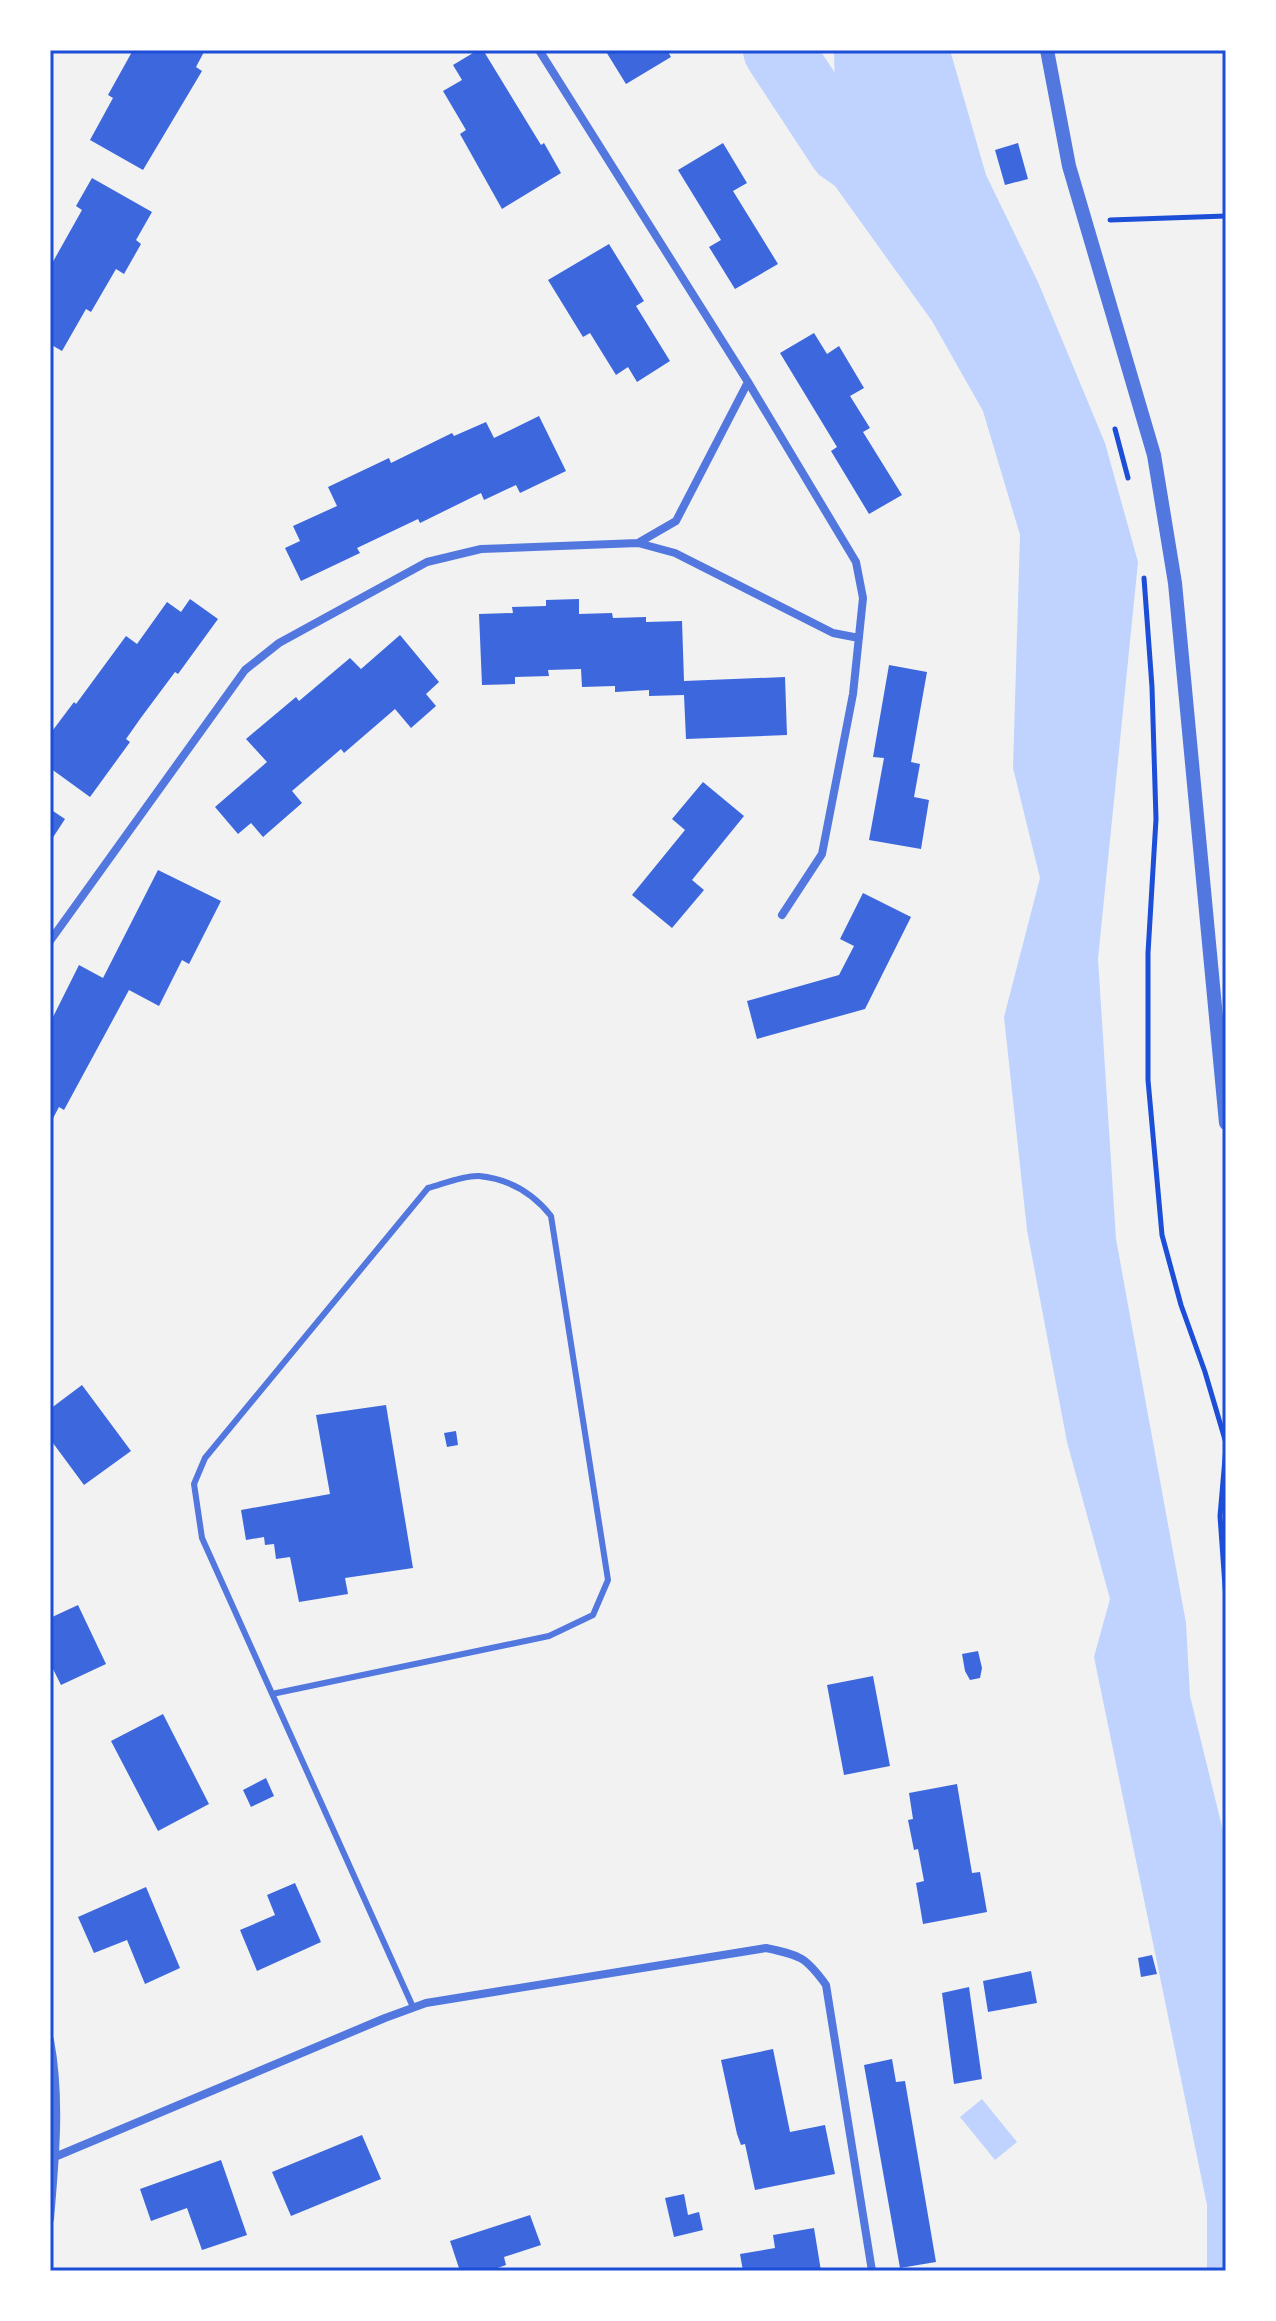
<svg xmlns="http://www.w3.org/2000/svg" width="1276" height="2321" font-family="'IBM Plex Sans',sans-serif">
	<rect width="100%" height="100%" fill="#f2f2f2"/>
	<path fill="#bfd3fe" d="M834,50H950L986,175L1038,282L1105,443L1138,562L1098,959L1116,1239L1186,1623L1190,1696L1226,1843V2271H1207V2205L1094,1657L1110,1599L1067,1442L1027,1230L1004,1017L1040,878L1013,768L1020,535L983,411L932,321L784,115L826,85L835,93Z
		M982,2099L1017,2142L995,2160L960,2117Z"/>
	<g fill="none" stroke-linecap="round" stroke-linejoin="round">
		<path stroke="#bfd3fe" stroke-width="70" d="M778,50L843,149L872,169"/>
	</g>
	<path fill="#3d67dc" d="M133,50H205L196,67L202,71L143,170L90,140L113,98L108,95Z
		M478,50H483L541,145L544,143L561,173L502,209L460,134L466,130L443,91L462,80L453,65Z
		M605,50H667L671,57L626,84Z
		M723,143L747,183L733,191L778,264L735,289L709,247L721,240L678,170Z
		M1018,143L1028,179L1005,185L995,150Z
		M92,178L152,212L136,240L141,244L124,274L116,269L91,312L86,309L62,351L50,344V267L82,210L76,206Z
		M609,244L644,301L636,306L670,361L637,382L628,367L616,375L590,333L583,337L548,280Z
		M814,333L827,354L839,346L864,388L850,396L870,428L863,432L902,495L869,514L831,451L837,447L780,353Z
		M539,416L566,471L520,493L516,485L484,500L481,493L420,523L418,519L357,548L360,553L301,581L285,548L300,541L293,526L337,506L328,487L389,458L391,463L452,433L454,436L486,422L494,438Z
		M190,599L218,619L178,674L175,672L140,719L126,739L130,742L90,797L50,768V734L74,702L76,704L126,636L137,644L167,602L181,612Z
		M579,599V614L612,613L613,618L646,617V622L682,621L684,681L785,677L787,735L686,739L684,695L649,696V690L615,692V686L582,687L581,669L548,670L549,676L515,677V684L482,685L479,614L513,613L512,607L546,606V600Z
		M400,635L439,682L426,694L436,706L411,728L395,709L344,753L341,749L292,791L302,803L263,837L251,823L238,834L215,807L267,762L246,739L296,697L299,701L350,658L361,669Z
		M889,665L927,672L911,762L920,764L914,797L929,800L921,849L869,840L884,758L873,757Z
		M703,782L744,816L692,880L704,890L672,928L632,895L685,830L672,819Z
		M50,809L65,819L50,842Z
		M158,870L221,901L189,964L182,960L159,1006L129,990L64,1110L59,1107L50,1124V1023L79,965L103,978Z
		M863,893L911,917L865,1009L757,1039L747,1001L839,975L854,946L840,939Z
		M82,1385L131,1451L84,1485L50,1439V1409Z
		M386,1405L413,1568L345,1578L348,1594L299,1602L290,1557L276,1559L274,1544L265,1545L264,1537L246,1540L241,1510L330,1494L316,1415Z
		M456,1431L458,1445L447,1447L444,1433Z
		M78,1605L106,1664L61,1685L50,1663V1618Z
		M978,1651L982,1668L980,1678L970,1680L965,1671L962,1654Z
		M873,1676L890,1766L844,1775L827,1685Z
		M163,1714L209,1804L158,1831L111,1741Z
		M266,1778L274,1796L251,1807L243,1790Z
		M957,1784L972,1873L980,1872L987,1912L923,1924L916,1883L924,1881L918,1849L914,1850L908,1820L913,1819L909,1793Z
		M295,1883L321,1942L257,1971L240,1930L275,1915L267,1895Z
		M146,1887L180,1968L145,1984L127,1940L94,1953L78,1917Z
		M1152,1955L1157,1974L1141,1977L1138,1958Z
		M1031,1971L1037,2003L988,2012L983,1981Z
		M969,1987L982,2079L954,2084L942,1993Z
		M773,2049L790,2132L825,2125L835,2174L755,2190L745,2144L741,2145L737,2134L721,2060Z
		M892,2059L896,2082L905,2081L936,2262L900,2268L864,2065Z
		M362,2135L381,2179L291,2216L272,2172Z
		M221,2160L247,2235L202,2250L187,2208L151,2221L140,2189Z
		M684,2194L688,2215L699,2212L703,2230L674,2237L665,2198Z
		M530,2215L541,2245L504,2257L506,2265L489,2271H460L450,2241Z
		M814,2228L821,2271H743L740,2254L775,2248L773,2235Z"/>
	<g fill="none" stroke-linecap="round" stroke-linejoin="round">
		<path stroke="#1d4ed8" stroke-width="5" d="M1110,220L1226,216
			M1115,429L1128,478
			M1144,578L1152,687L1156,819L1148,953V1080L1162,1235L1181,1305L1205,1372L1226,1443
			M1226,1447L1220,1516L1226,1600"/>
		<path stroke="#5277de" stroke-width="6" d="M272,1694L549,1636L593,1615L608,1580L551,1216C533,1193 509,1179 479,1176C464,1175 443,1184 428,1188L205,1458L194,1484L202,1538L413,2007"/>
		<path stroke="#5277de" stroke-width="8" d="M539,50L748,382L856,562L863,598L853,694L822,854L782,915
			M638,543L676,521L748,382
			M50,941L245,670L279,643L427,562L481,549L638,543L675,553L833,633L859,638
			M50,2040C61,2099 55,2160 50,2219
			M50,2159L385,2018L426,2003L766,1948C800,1955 806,1957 826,1985L872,2271"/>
		<path stroke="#5277de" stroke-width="14" d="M1047,50L1069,166L1154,455L1175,583L1226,1123"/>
	</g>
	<rect width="1276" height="2321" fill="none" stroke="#ffffff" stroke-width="104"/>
	<rect x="52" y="52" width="1172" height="2217" fill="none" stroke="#1d4ed8" stroke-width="3"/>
</svg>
